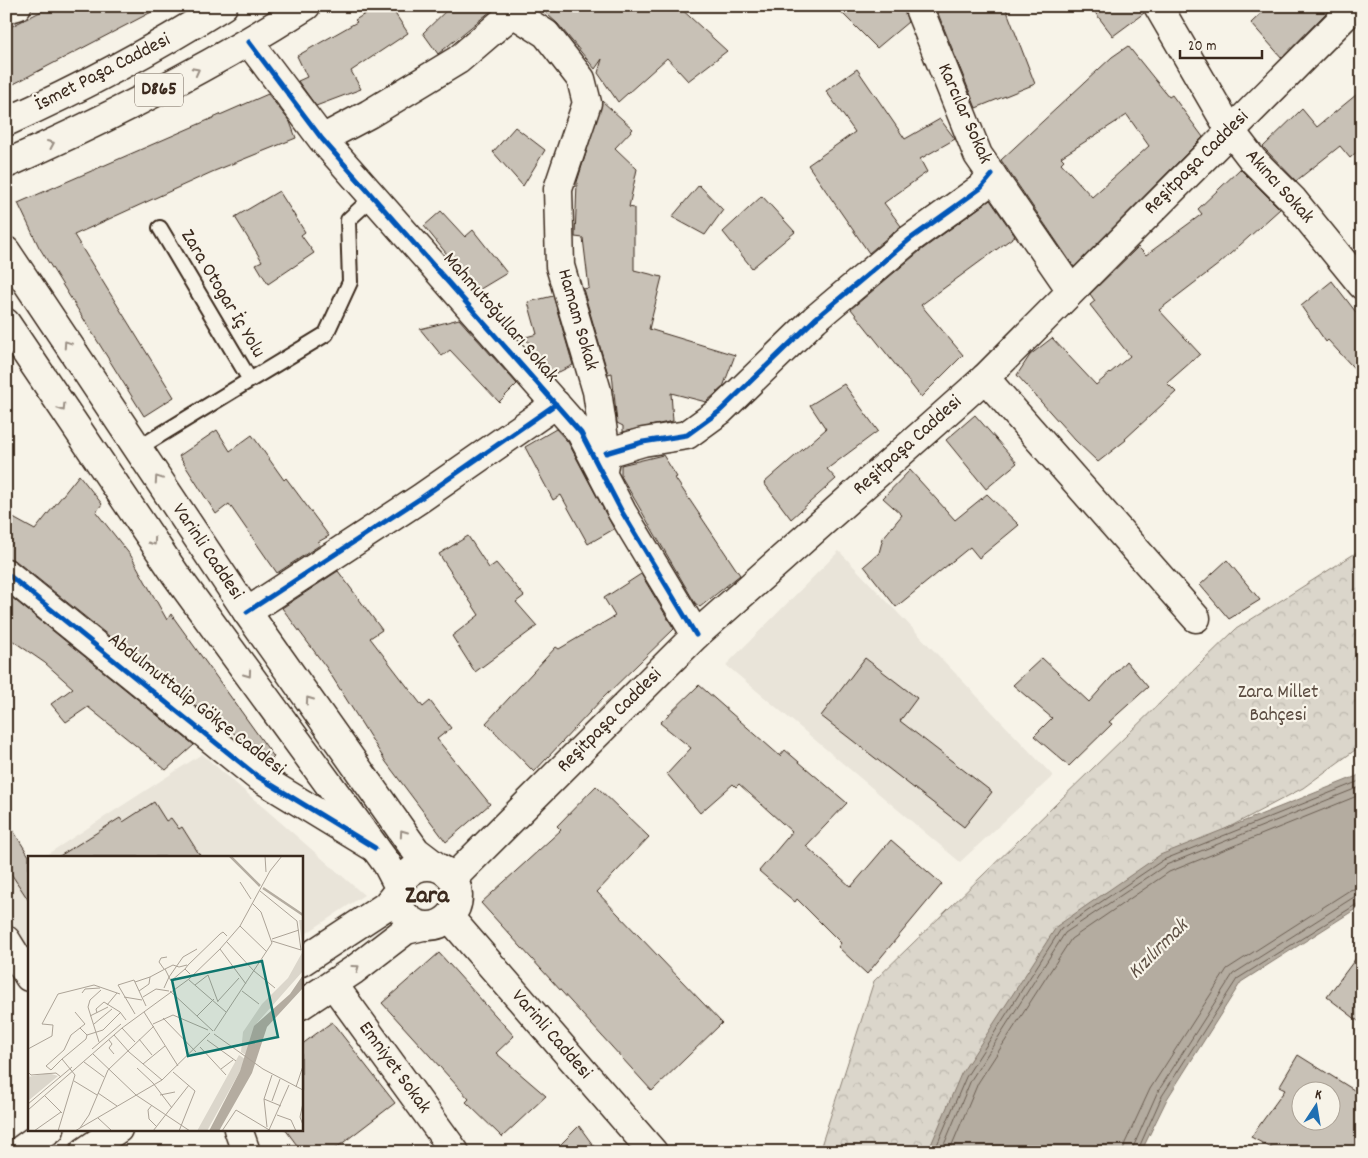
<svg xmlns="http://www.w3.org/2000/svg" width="1368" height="1158" font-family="Dekko,sans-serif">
	<defs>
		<pattern id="park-crowns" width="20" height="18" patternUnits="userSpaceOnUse" patternTransform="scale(1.25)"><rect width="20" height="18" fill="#dbd6cb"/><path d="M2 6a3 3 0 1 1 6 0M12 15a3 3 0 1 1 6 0" fill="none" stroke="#bdb8ae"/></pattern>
	</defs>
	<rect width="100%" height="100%" fill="#f7f3e8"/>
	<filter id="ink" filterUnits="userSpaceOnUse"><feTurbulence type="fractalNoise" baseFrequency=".02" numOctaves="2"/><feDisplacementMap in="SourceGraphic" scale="10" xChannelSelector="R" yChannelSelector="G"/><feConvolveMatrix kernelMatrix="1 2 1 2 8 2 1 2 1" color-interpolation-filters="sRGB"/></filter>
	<g filter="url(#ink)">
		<path fill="#e9e4d9" d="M839,551L1053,776L960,862L726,665Z
			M202,754L364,895L301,937V857H43Z
			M29,866V954L6,920V881Z"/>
		<path fill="url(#park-crowns)" stroke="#8b8074" d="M1362,549V745L1303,788L1103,894L970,1061L928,1152H819L874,981L1236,629Z"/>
		<path fill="#b4aca0" stroke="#84786c" d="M1362,774V905L1241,982L1167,1099L1141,1152H928L961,1074L1057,926L1160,855Z"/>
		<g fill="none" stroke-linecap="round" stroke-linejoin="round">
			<path stroke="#6b5e52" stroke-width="1" d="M934,1152L966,1077L1061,929L1163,860L1362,780
				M941,1152L971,1080L1065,933L1166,865L1362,786
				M949,1152L978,1083L1071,939L1169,872L1362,794
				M1123,1152L1125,1143L1150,1089L1227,969L1350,890L1362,887
				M1131,1152L1157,1093L1233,974L1354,897L1362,895
				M1137,1152L1162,1096L1237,979L1362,901"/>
		</g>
		<path fill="#c8c1b6" stroke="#3b2a1e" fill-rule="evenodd" d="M52,6H163L6,88V29Z
			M378,6H390L408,33L351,71L361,89L316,106L298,81L307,77L297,56L357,22L355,20Z
			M451,6H497L438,54L423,33Z
			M538,6H678L727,51L688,81L667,58L618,102L598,73L602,59L595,69L558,24Z
			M835,6H903L908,22L877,48Z
			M935,6H1005L1035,84L976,108Z
			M1090,6H1142L1144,13L1113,36Z
			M1269,6H1321L1327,12L1282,58L1251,23Z
			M1128,46L1169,97L1172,95L1203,137L1074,267L1001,160L1112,57ZM1127,115L1149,146L1092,197L1061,163L1064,160L1061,157Z
			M857,69L905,139L940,119L955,139L920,159L927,172L884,203L901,226L869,253L808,165L855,132L826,91Z
			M1362,90V147L1350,158L1340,146L1296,181L1263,147L1302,109L1317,127Z
			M268,94L290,122L296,138L212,172L74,235L174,397L144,416L39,247L18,203Z
			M602,101L633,129L615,148L637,169L629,207L634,208V270L662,277L649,329L735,355L723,387L706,402L671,393L673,421L623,432V426L617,423L612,373L608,374L583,289L589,288L583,238L575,237L577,182Z
			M515,127L545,150L523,186L493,152Z
			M1240,169L1280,209L1219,264L1159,310L1200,354L1167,383L1176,392L1125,439L1126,440L1098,462L1075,440L1017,375L1030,355L1052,338L1096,385L1130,356L1090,305L1095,301L1090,294L1138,247L1146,255L1202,214L1198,209Z
			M699,185L723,210L705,235L672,217Z
			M279,191L305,232L301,235L314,253L268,284L256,264L262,261L235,217Z
			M762,196L795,232L752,268L723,232Z
			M990,200L1015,236L921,305L963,355L921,397L851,309L920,251Z
			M441,211L465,237L473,230L507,273L477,291L424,226Z
			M1332,281L1362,320V377L1328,340L1326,342L1301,306Z
			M553,296L573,365L551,376L533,354L526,337L537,334L528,302Z
			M459,319L517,384L499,402L450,350L442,356L420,329Z
			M844,384L878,431L827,469L836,479L791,519L764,483L826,429L810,405Z
			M975,415L1017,463L986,489L946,440Z
			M556,429L568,442L614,529L588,544L561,495L553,500L525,447Z
			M217,430L230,451L252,435L284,480L286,478L329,536L318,542L320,545L277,573L229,504L216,514L179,456Z
			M663,455L677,477L675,478L740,575L700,607L695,603L621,476V465Z
			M910,470L955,520L987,494L1019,525L979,558L970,547L896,607L864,566L879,553L883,538L902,515L883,498Z
			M79,475L102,504L96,512L131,556L167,620L171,614L274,757L268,763L221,722L218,724L16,561L6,558V514L35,530Z
			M468,536L489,568L496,563L524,596L516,602L537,626L475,672L452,636L479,615L439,554Z
			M1227,560L1260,600L1229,619L1200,585Z
			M338,571L382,630L370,638L423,707L430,701L451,728L437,739L490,804L446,842L386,762L326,667L282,608Z
			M641,574L674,629L603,698L534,772L486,723L556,647L559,649L615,616L604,598Z
			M6,593L194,745L166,770L88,707L66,722L51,704L73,688L45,663L6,636Z
			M865,658L917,698L900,721L992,792L964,827L821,716Z
			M1042,658L1089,702L1126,661L1148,687L1109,722L1112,724L1069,766L1034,736L1052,718L1013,685Z
			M699,685L780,756L785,750L847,803L806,846L851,887L891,840L942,884L867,974L838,947L841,943L797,899L795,902L759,871L792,832L739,784L736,787L733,784L700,813L667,774L691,748L660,723Z
			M596,786L649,837L597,892L722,1023L652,1091L481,903L561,830L557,826Z
			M154,802L166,821L171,818L179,829L182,827L201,857H58L120,818L123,822Z
			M6,819L29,856V901L6,866Z
			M1362,950V1024L1327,997Z
			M439,953L514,1036L496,1053L546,1096L502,1137L466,1102L469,1099L382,1003Z
			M332,1022L395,1103L331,1152H302L285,1129H301V1045Z
			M1298,1055L1362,1095V1152H1279L1251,1137L1285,1090L1279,1087ZM1300,1090H1330V1120H1300Z
			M579,1126L598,1152H553Z"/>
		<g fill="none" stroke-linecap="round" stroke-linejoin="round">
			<defs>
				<path id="lane" d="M160,228L250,380L326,334L350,282L348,220L374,196
					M137,449L250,380"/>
				<path id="street" d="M918,6L978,155L1071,290
					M1158,6L1230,130L1253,160L1293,200L1362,285
					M6,9L17,6
					M249,42L322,139L581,433L622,512L696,635
					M322,139L369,114L458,60L513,13L546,34L581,79L587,103L558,189L560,266L597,391L606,453L603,471
					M985,378L1196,618
					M606,453L643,442L687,435L720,411L815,319L910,239L981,188L992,175
					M6,573L257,776L375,848
					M247,612L421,498L556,404
					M6,940L29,977
					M333,984L455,1152
					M238,1129L246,1152"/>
				<path id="secondary" d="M6,251L247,612L416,851L437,867
					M6,323L176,575L387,864L399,887
					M398 896a30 30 0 1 1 60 0a30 30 0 1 1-60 0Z
					M453,878L696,635L985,378L1355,6
					M450,918L653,1152
					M301,962L386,906L398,891
					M301,1005L354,970L406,930L423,926
					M18,1152L50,1129
					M84,1152L118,1129"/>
				<path id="highway" d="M6,122C82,88 153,50 223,6
					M6,164C109,118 211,67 306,6"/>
			</defs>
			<use href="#lane" stroke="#3b2a1e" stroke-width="18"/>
			<use href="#street" stroke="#3b2a1e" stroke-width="31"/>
			<use href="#secondary" stroke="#3b2a1e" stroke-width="31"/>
			<use href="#highway" stroke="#3b2a1e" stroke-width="31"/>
			<use href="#lane" stroke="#f7f3e8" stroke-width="14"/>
			<use href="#street" stroke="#f7f3e8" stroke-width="28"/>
			<use href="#secondary" stroke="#f7f3e8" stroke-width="28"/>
			<use href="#highway" stroke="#f7f3e8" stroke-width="28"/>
			<defs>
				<path id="cycleway" d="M249,42L322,139L581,433L622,512L696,635
					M606,453L643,442L687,435L720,411L815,319L910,239L981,188L992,175
					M6,573L257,776L375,848
					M247,612L421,498L556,404"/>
			</defs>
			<use href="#cycleway" stroke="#f7f3e8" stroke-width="8"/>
			<use href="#cycleway" stroke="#0057b8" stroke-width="5"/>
		</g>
		<defs><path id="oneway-chevron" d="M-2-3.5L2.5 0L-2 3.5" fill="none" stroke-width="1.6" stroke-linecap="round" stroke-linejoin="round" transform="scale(1.25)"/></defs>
		<g stroke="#998e83">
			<use href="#oneway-chevron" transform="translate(196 71) rotate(-28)"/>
			<use href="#oneway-chevron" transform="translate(51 144) rotate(-24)"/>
			<use href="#oneway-chevron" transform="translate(67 344) rotate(-124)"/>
			<use href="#oneway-chevron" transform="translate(62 408) rotate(57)"/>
			<use href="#oneway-chevron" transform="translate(158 479) rotate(-124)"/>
			<use href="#oneway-chevron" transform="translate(153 542) rotate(55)"/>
			<use href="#oneway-chevron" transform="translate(248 674) rotate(54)"/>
			<use href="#oneway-chevron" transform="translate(309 700) rotate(-125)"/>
			<use href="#oneway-chevron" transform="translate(403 833) rotate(-125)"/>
			<use href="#oneway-chevron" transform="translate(356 968) rotate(-36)"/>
		</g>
	</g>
	<g text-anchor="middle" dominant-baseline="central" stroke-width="4.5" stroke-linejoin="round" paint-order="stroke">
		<rect fill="#f7f3e8" stroke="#73665b" stroke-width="1" x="135" y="73.5" width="48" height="33" rx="4"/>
		<g font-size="19" font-weight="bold" fill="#3b2a1e">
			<text x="159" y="90">D865</text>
		</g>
		<g font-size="20" fill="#3b2a1e" stroke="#f7f3e8">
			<text transform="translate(103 73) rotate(-27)">İsmet Paşa Caddesi</text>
			<text transform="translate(964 114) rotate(66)">Karcılar Sokak</text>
			<text transform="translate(1197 163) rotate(-45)">Reşitpaşa Caddesi</text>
			<text transform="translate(1279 187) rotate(48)">Akıncı Sokak</text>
			<text transform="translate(222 294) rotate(59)">Zara Otogar İç Yolu</text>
			<text transform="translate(500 318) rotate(49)">Mahmutoğulları Sokak</text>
			<text transform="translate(577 320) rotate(74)">Hamam Sokak</text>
			<text transform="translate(908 446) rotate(-42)">Reşitpaşa Caddesi</text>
			<text transform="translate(207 552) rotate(56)">Varinli Caddesi</text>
			<text transform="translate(196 705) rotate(38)">Abdulmuttalip Gökçe Caddesi</text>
			<text transform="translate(610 721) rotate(-45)">Reşitpaşa Caddesi</text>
			<text transform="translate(551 1035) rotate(49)">Varinli Caddesi</text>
			<text transform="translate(394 1068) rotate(54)">Emniyet Sokak</text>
		</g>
		<g font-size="20" fill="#5b4c41" stroke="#f7f3e8">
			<text x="1278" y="693">Zara Millet<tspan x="1278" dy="23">Bahçesi</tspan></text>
		</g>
		<g font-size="21" font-style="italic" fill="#5f5145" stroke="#f7f3e8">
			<text transform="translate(1159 950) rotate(-45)">Kızılırmak</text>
		</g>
		<g font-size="25" font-weight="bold" fill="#3b2a1e" stroke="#f7f3e8">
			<text x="427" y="897">Zara</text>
		</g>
	</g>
	<g transform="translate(28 856)">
		<rect width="275" height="275" fill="#f7f3e8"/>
		<path d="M20,217L30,220L0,245V221Z" fill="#dbd6cb"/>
		<path d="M271,64H275V115L229,167L218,199L213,196L215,176L234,148L260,122L275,95ZM211,199L217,203L212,215L179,275H169Z" fill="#dbd6cb"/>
		<path d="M275,119V132L239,171L224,217L191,275H181L212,215L226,170L262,138Z" fill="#b4aca0"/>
		<path fill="none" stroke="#b4aca0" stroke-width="2.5" d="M202,0L232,30M235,32L275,59"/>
		<path fill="none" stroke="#aca397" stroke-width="1" d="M237,0L238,16M212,26L223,43M232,35L269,65L273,94L244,85M212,70L239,96M244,83L271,74M199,86L226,115L247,132M192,93L218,128M136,113L131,106L133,102L139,101M137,113L145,109L151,111L159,109M157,113L143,125L141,121L155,101L169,93M162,118L157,113L160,109L192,78L195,76L199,80M161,124L198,156M107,126L122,121M167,129L180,119L190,146M111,135L121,128L122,121L137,113L141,121L136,132M142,135L185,175M214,135L231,148M54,137L57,133L72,132M96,141L114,144M115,141L128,133L141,135M190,145L211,122M79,149L89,137M116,156L150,210M69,157L68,153L76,146L92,156L98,164M107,158L90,129L106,124L118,150M62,160L80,151M169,160L186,143M135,162L168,196M66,168L84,153M125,168L145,159L180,174M94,172L107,186M186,175L244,87L233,56L224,47M186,178L235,213L275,234M59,179L75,174L93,156M86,179L101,196L134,224M111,183L124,199M81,184L84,188L81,192L86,198M179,184L208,205M71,186L60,151L62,144L73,134M172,191L198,219M0,193L24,180L25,169L14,168L30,138L66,129L92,138M64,193L93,168M65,198L108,239L162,275M34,203L58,183L59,179L52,172M56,206L76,221M115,208L137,190M109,212L125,227L144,252M193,213L205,204M0,216L3,219L28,217L33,221M145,216L167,235L151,275M46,225L69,239M268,231L275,210M70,237L89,250M132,239L147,236M17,240L34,257M236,243L253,250M244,245L252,223M275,247L272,261L275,269M0,248L44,211M124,249L120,254L121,263L129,271M0,254L94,172L161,123L192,93L212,70L242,15L254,0M249,259L263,264L268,275M70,262L84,275M239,271L236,243L244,219M52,272L61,259L80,214L126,170M241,274L261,229M6,275L33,256M30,275L47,219L34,203L23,214L18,210L36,194L43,179L57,168L47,156M47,275L134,224L182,177M125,275L161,229M194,275L208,254L243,275"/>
		<path fill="#0f766e" fill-opacity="0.15" stroke="#0f766e" stroke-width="2.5" d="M234,105L250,181L160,200L144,124Z"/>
		<rect width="275" height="275" fill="none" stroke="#3b2a1e" stroke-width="2.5"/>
	</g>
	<rect width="1368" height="1158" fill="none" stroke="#f7f3e8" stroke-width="25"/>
	<rect x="12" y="12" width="1343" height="1133" fill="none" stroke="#3b2a1e" stroke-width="2" filter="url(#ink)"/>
	<g transform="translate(1316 1106) rotate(12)"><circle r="24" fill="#f7f3e8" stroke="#aca397"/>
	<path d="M0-4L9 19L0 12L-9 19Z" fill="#1f6fb2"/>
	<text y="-8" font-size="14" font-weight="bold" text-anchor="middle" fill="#3b2a1e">K</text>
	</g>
	<path d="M1180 50v8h82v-8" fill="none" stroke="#3b2a1e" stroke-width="2.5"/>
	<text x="1188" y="50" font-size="15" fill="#3b2a1e" stroke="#f7f3e8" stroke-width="4" paint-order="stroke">20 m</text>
</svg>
